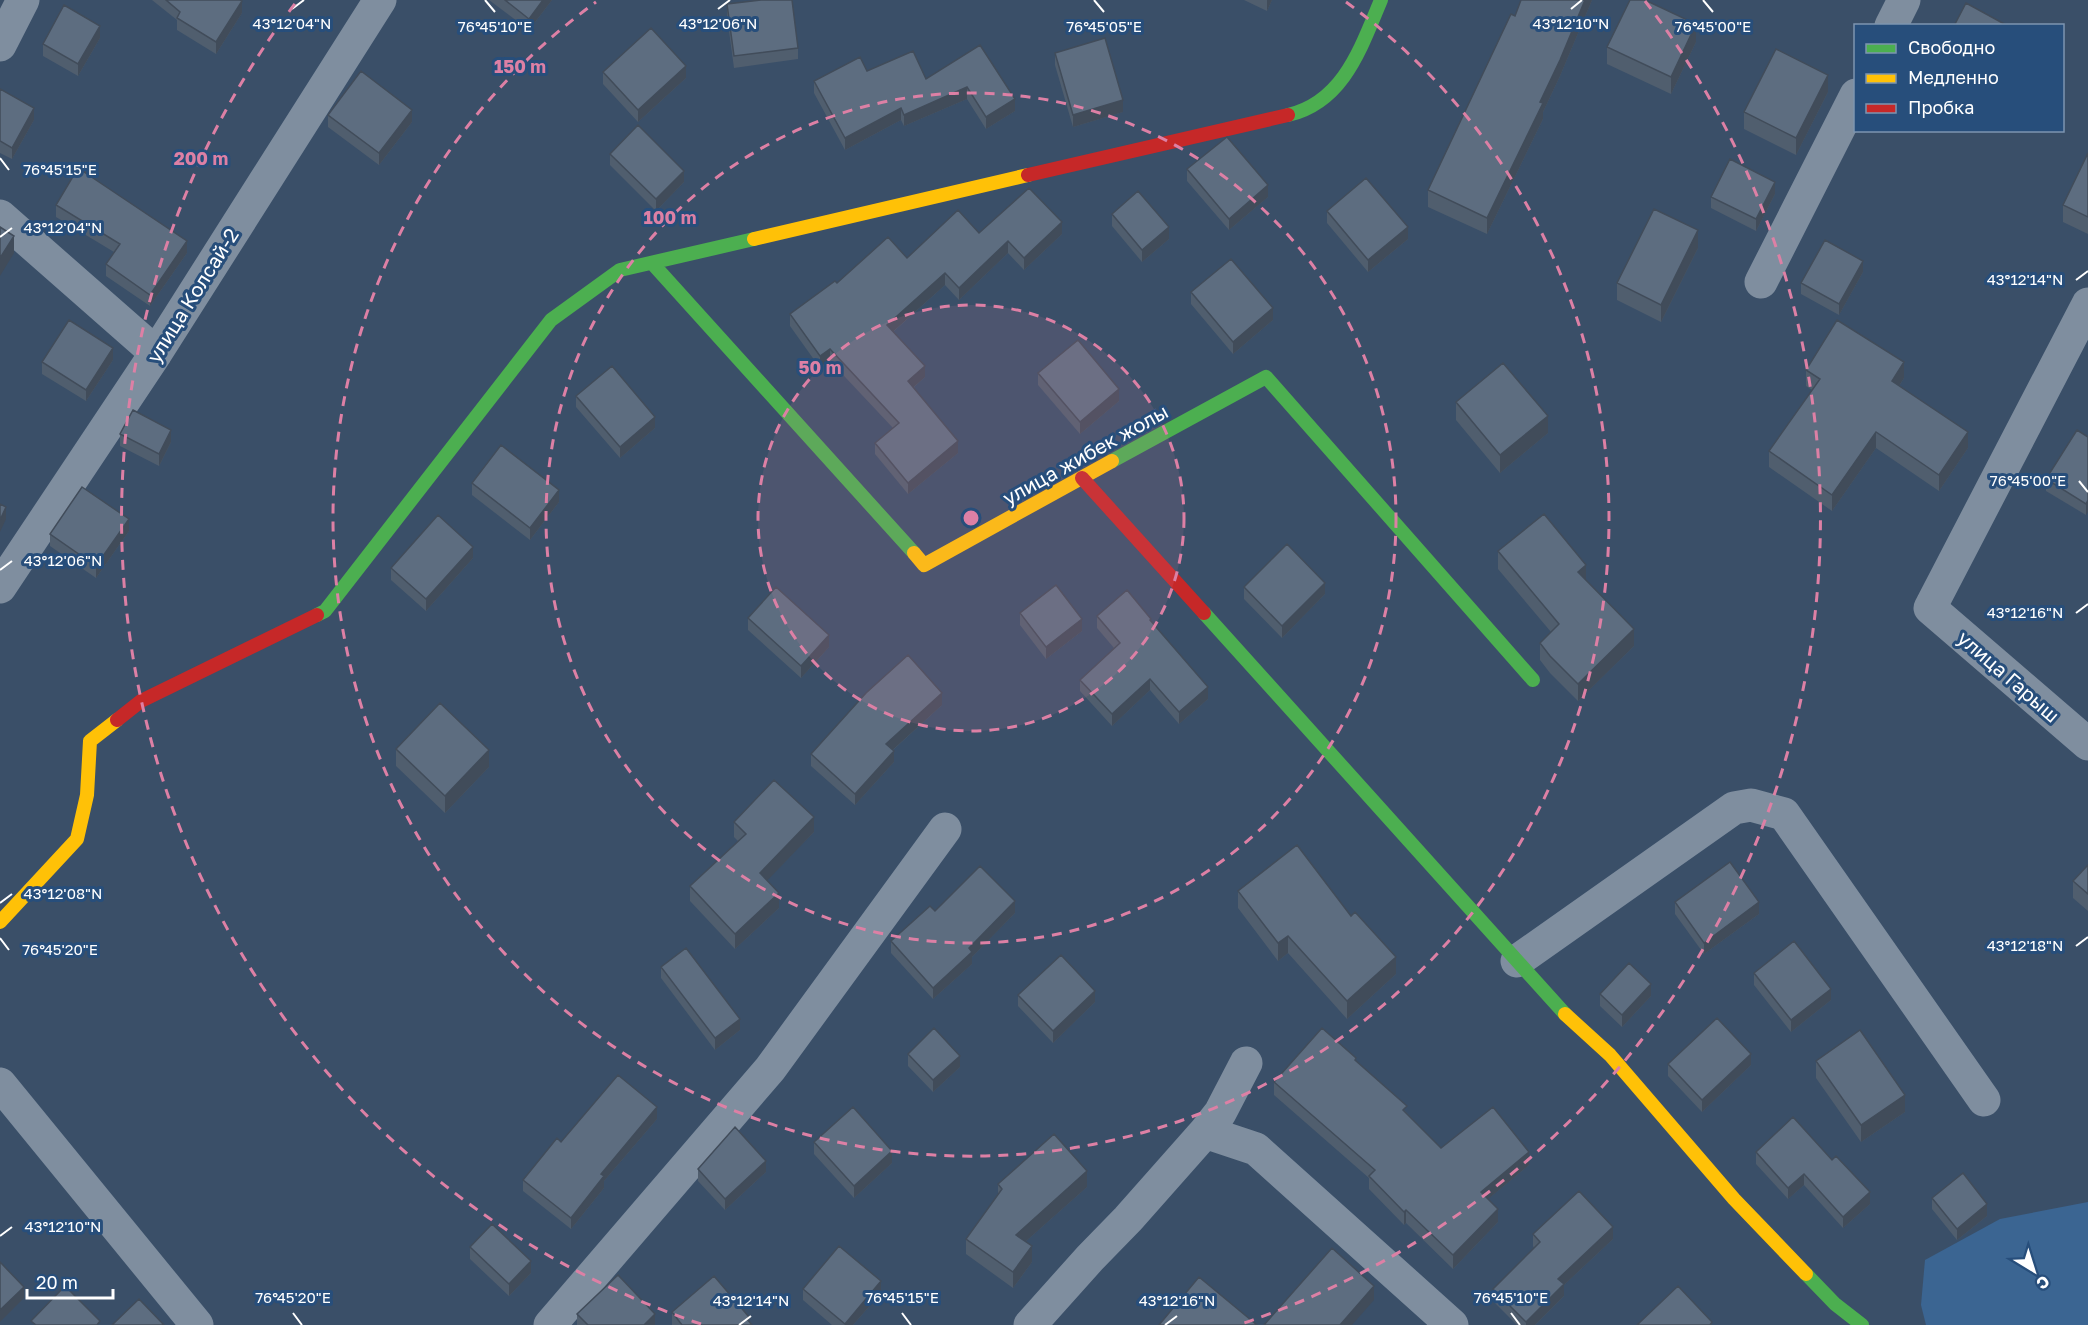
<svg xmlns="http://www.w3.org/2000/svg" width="2088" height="1325" font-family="'Golos Text',sans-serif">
	<rect width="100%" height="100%" fill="#3a4f68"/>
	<path fill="#3b6592" d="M2088,1202V1325H1926L1921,1305L1925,1260L2000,1219Z"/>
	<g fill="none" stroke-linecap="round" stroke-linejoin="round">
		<path stroke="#7f8e9f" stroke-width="33" d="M1891,26L1904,0
			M0,45L23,0
			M0,216L156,353
			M1761,282L1856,95
			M2088,304L1930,608L2088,744
			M0,587L156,353L380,0
			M1517,961L1734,808L1751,805L1784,814L1984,1100
			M0,1084L197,1325
			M1205,1132L1256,1149L1452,1325
			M550,1325L770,1069L945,829
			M1030,1325L1090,1258L1128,1219L1205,1132L1220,1113L1246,1063"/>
		<path stroke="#4caf50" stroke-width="14" d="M1288,115C1344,102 1361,47 1381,0
			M652,263L914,553
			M1112,461L1266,377L1533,680
			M1204,613L1565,1014
			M317,615L325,611L551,320L620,270L754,239
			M1806,1274L1835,1304L1862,1325"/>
		<path stroke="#ffc107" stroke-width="14" d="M754,239L1028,175
			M914,553L924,565L1112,461
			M0,922L77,839L87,795L90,741L117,720
			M1565,1014L1610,1055L1734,1199L1806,1274"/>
		<path stroke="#c62828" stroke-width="14" d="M1028,175L1288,115
			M1082,478L1204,613
			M117,720L141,701L317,615"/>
	</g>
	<path fill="#505e6e" d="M152,0H240L242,13L216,54L177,30V20Z
		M489,0H552L529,30Z
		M1244,0H1272L1267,11Z
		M1521,0H1592L1560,76L1543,112V119L1487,234L1428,207V190L1515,16Z
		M727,4L798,48V59L734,68L727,16Z
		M100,38L78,76L43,56V44Z
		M1696,42L1671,94L1607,64V47Z
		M980,45L1015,111L986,129L967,99L904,126L901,120L845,150L814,93V81L867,71L926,79Z
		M1055,53L1123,112L1073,127L1055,65Z
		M603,72L686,78L638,122L603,84Z
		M0,89L34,120L12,159L0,153Z
		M1828,92L1796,155L1744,129V112Z
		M328,115L412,122L379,165L328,127Z
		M2088,153V234L2063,222V205Z
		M610,154L684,182L656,211L610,165Z
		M1187,169L1268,197L1229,230L1187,181Z
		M1775,194L1756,231L1711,208V197Z
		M56,205L187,253L150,306L106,276V264L114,252L56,217Z
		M1327,211L1408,239L1368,272L1327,223Z
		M1112,214L1169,239L1142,262L1112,226Z
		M979,233L1062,234L1024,270L1008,253L959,300L945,285L893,332L925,377L914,387L958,453L908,494L875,454V443L893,428L830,361L820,368L790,326V314L837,283Z
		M1698,248L1661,322L1617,300V283Z
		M1863,272L1839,315L1801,294V283Z
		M1191,292L1273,320L1233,354L1191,304Z
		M113,360L86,401L42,374V362Z
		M1806,370L1904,378L1899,386L1968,448L1939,491L1876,448L1832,511L1769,467V451L1812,390L1806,386Z
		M1038,373L1119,401L1080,434L1038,385Z
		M576,396L655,428L620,458L576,407Z
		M1456,402L1548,433L1500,473L1456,420Z
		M120,434L171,442L159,466L120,446Z
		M2088,437L2086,515L2046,491V479Z
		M472,483L559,502L530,540L472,495Z
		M129,531L96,578L50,546V534Z
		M1498,551L1586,580L1634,646L1578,701L1550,673L1540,660V643L1551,632L1498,569Z
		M473,558L426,611L391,580V568Z
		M1244,587L1325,594L1282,638L1244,599Z
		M1020,613L1082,631L1046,659L1020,625Z
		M1097,616L1151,621L1208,699L1179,724L1150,690L1112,726L1080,691V680L1114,648L1097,628Z
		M748,618L829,647L801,678L748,630Z
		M942,705L893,750L894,762L855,805L811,766V754Z
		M396,749L489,767L445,813L396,766Z
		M734,822L814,832L767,880L779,908L735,949L690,901V886L738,841L734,837Z
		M2088,865V911L2073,898V881Z
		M1238,891L1396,974L1347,1019L1288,953L1278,961L1238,908Z
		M1675,902L1759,914L1704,954L1675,914Z
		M935,911L1015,913L972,957V964L933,999L891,953V941Z
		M661,967L740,1030L715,1050L661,978Z
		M1754,973L1831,1000L1791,1032L1754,985Z
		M1600,994L1651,996L1622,1027L1600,1006Z
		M1018,995L1095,1002L1053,1043L1018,1006Z
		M908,1054L960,1067L933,1092L908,1066Z
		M1356,1061L1441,1148L1529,1165L1488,1199L1498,1222L1453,1269L1406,1223L1404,1225L1369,1189V1178L1274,1095V1082Z
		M1816,1061L1905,1112L1861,1142L1816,1078Z
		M1668,1064L1751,1065L1702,1112L1668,1076Z
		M657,1119L604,1181V1188L571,1229L523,1191V1180L561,1142Z
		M814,1142L892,1163L854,1198L814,1154Z
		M1756,1152L1870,1204L1843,1228L1804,1185L1788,1199L1756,1164Z
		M698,1169L766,1172L725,1210L698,1181Z
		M998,1184L1087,1187L1025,1242L1032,1262L1013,1288L966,1254V1239L998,1194Z
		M1932,1198L1987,1216L1957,1240L1932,1209Z
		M1533,1234L1613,1239L1564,1285V1296L1535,1325H1517L1493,1301V1289L1534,1248L1533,1246Z
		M470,1247L531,1273L509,1296L470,1259Z
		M803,1289L881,1293L853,1325H832L803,1300Z
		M672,1312L749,1322L752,1325H672Z
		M577,1314L655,1325H577Z"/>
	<path fill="#414c5a" d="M543,0H552L529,30V19Z
		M1267,0H1272L1267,11Z
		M1585,0H1592L1560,76L1543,112V119L1487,234V218L1540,102Z
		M242,1V13L216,54V42Z
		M1696,24V42L1671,94V77Z
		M100,26V38L78,76V64Z
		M686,66V78L638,122V110Z
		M1828,75V92L1796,155V138Z
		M967,87V99L904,126V115Z
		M1015,99V111L986,129V117Z
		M1123,100V112L1073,127V115Z
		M34,108V120L12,159V148Z
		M901,108V120L845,150V138Z
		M412,110V122L379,165V153Z
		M684,171V182L656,211V199Z
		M1775,182V194L1756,231V219Z
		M1268,185V197L1229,230V219Z
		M1062,222V234L1024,270V258Z
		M1169,227V239L1142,262V250Z
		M1408,227V239L1368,272V260Z
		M1698,230V248L1661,322V305Z
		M14,236V253L0,276V258Z
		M187,241V253L150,306V295Z
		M1008,241V253L959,300V288Z
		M1863,261V272L1839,315V304Z
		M945,273V285L887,337V325Z
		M1273,308V320L1233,354V342Z
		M113,348V360L86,401V390Z
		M830,349V361L820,368V356Z
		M1904,362V378L1892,397V381Z
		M925,366V377L908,392V381Z
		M1119,389V401L1080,434V422Z
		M1548,416V433L1500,473V455Z
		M655,417V428L620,458V447Z
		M171,430V442L159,466V454Z
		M1876,432V448L1832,511V495Z
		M1968,432V448L1939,491V475Z
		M958,441V453L908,494V483Z
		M559,490V502L530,540V528Z
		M2088,500V512L2086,515V504Z
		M6,507V519L0,532V520Z
		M129,519V531L96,578V566Z
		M473,547V558L426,611V599Z
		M1586,565V582L1578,572Z
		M1325,583V594L1282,638V626Z
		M1082,619V631L1046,659V647Z
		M1634,629V646L1578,701V684Z
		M829,635V647L801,678V666Z
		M1150,679V690L1112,726V714Z
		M1208,687V699L1179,724V712Z
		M942,693V705L886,756V744Z
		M489,750V767L445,813V796Z
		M894,751V762L855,805V794Z
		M814,817V832L760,888V873Z
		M779,893V908L735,949V934Z
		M1015,901V913L972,957V964L933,999V988L969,948Z
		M1759,902V914L1704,954V943Z
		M1288,936V953L1278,961V943Z
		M1396,957V974L1347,1019V1001Z
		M1651,984V996L1622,1027V1015Z
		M1831,989V1000L1791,1032V1020Z
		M1095,991V1002L1053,1043V1031Z
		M740,1019V1030L715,1050V1038Z
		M1751,1054V1065L1702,1112V1100Z
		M960,1056V1067L933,1092V1080Z
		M1905,1095V1112L1861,1142V1125Z
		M657,1107V1119L604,1181V1188L571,1229V1218L601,1174Z
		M892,1151V1163L854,1198V1186Z
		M1529,1152V1165L1481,1205V1192Z
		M766,1161V1172L725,1210V1199Z
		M1087,1171V1187L1016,1250V1235Z
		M1804,1174V1185L1788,1199V1188Z
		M1870,1192V1204L1843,1228V1217Z
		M1987,1204V1216L1957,1240V1229Z
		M1498,1209V1222L1453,1269V1255Z
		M1406,1210V1223L1404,1225V1212Z
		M1613,1227V1239L1564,1285V1296L1535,1325H1526V1322L1558,1279Z
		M1032,1246V1262L1013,1288V1272Z
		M531,1261V1273L509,1296V1284Z
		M881,1281V1293L853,1325H845V1324Z
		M1374,1286V1300L1352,1325H1340Z
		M24,1287V1298L0,1322V1310Z
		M655,1314V1325H644Z"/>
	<path fill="#5d6d80" stroke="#414c5a" stroke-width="1.5" d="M166,0H240L242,1L216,42L177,18L180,12Z
		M505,0H543L529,19Z
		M761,0H792L798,48L734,56L727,4Z
		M1521,0H1585L1560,60L1540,102L1543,103L1487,218L1428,190L1511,14L1515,16Z
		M1630,0H1645L1696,24L1671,77L1607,47Z
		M1966,3L2008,26H1954Z
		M64,5L100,26L78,64L43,44Z
		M651,28L686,66L638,110L603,72Z
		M1105,38L1123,100L1073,115L1055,53Z
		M980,45L1015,99L986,117L967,87L904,115L901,108L845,138L814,81L860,57L867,71L913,51L926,79Z
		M1776,49L1828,75L1796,138L1744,112Z
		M361,71L412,110L379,153L328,115Z
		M0,89L34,108L12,148L0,141Z
		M638,125L684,171L656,199L610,154Z
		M1227,137L1268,185L1229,219L1187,169Z
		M2088,153V217L2063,205Z
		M1730,159L1775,182L1756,219L1711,197Z
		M78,168L187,241L150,295L106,264L120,244L56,205Z
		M1366,178L1408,227L1368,260L1327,211Z
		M1029,188L1062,222L1024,258L1008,241L959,288L945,273L887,325L925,366L908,381L958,441L908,483L875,443L899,423L830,349L820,356L790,314L835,281L837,283L888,237L907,258L958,210L979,233Z
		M1138,191L1169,227L1142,250L1112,214Z
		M1654,209L1698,230L1661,305L1617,283Z
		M0,227L14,236L0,258Z
		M1825,240L1863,261L1839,304L1801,283Z
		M1231,259L1273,308L1233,342L1191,292Z
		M69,320L113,348L86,390L42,362Z
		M1837,320L1904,362L1892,381L1968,432L1939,475L1876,432L1832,495L1769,451L1820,379L1806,370Z
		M1078,340L1119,389L1080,422L1038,373Z
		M1503,363L1548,416L1500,455L1456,402Z
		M612,366L655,417L620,447L576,396Z
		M133,410L171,430L159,454L120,434Z
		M2077,430L2088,437V500L2086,504L2046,479Z
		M501,445L559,490L530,528L472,483Z
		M82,487L129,519L96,566L50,534Z
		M0,504L6,507L0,520Z
		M1544,514L1586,565L1578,572L1634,629L1578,684L1550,656L1540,643L1559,624L1498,551Z
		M438,515L473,547L426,599L391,568Z
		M1287,544L1325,583L1282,626L1244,587Z
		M1056,585L1082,619L1046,647L1020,613Z
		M776,587L829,635L801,666L748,618Z
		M1127,590L1151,619L1150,620L1208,687L1179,712L1150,679L1112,714L1080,680L1120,643L1097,616Z
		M908,655L942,693L886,744L894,751L855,794L811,754L866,693Z
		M440,703L489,750L445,796L396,749Z
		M774,780L814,817L760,873L779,893L735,934L690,886L746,834L734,822Z
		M1297,845L1351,916L1355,912L1396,957L1347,1001L1288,936L1278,943L1238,891Z
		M1730,862L1759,902L1704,943L1675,902Z
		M2088,865V894L2073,881Z
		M980,866L1015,901L969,948L972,952L933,988L891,941L930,906L935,911Z
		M1794,941L1831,989L1791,1020L1754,973Z
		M686,948L740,1019L715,1038L661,967Z
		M1061,955L1095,991L1053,1031L1018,995Z
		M1629,963L1651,984L1622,1015L1600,994Z
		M1717,1018L1751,1054L1702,1100L1668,1064Z
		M934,1028L960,1056L933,1080L908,1054Z
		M1322,1028L1356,1058L1355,1060L1407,1106L1403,1110L1441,1148L1493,1107L1529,1152L1481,1192L1498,1209L1453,1255L1406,1210L1404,1212L1369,1176L1375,1170L1274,1082Z
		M1860,1030L1905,1095L1861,1125L1816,1061Z
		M618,1075L657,1107L601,1174L604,1176L571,1218L523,1180L557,1138L561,1142Z
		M853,1107L892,1151L854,1186L814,1142Z
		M1793,1117L1832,1160L1836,1156L1870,1192L1843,1217L1804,1174L1788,1188L1756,1152Z
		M735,1127L766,1161L725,1199L698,1169Z
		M1054,1134L1087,1171L1016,1235L1032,1246L1013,1272L966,1239L1002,1189L998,1184Z
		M1963,1173L1987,1204L1957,1229L1932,1198Z
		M1579,1191L1613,1227L1558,1279L1564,1284L1526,1322L1493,1289L1540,1242L1533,1234Z
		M492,1224L531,1261L509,1284L470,1247Z
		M839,1246L881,1281L845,1324L803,1289Z
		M1332,1248L1374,1286L1340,1325H1264Z
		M0,1262L24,1287L0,1310Z
		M618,1275L655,1314L644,1325H588L577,1314Z
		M714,1276L749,1317L747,1319L752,1325H682L672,1312Z
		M1199,1277L1257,1325H1159Z
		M65,1286L100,1321L97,1325H36L31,1321Z
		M1678,1286L1712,1322L1710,1325H1637Z
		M139,1299L164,1325H112Z"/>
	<path fill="none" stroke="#fff" stroke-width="2" d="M485,0L495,12M1094,0L1104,12M1703,0L1713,12M292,9L304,0M718,9L730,0M1571,9L1582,0M0,158L9,170M0,237L12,228M2076,280L2088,271M2079,481L2088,492M0,570L12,561M2076,613L2088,604M0,903L12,894M0,938L9,950M2076,946L2088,937M0,1236L12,1227M293,1313L302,1325M902,1313L911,1325M1511,1313L1520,1325M739,1325L751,1316M1165,1325L1177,1316"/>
	<circle cx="971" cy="518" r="213" fill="#dd80a5" fill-opacity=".12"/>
	<g fill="none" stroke="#dd80a5" stroke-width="3" stroke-dasharray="10 8">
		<circle cx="971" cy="518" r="213"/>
		<circle cx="971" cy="518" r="425"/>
		<path d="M1346 2A638 638 0 1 1 596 2"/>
		<path d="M701 1324A850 850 0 0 1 297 1M1645 1A850 850 0 0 1 1241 1324"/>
	</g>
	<g text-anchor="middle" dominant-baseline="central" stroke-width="6" stroke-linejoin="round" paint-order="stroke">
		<g font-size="20" fill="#fff" stroke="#274e7b">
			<text transform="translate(192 295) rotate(-58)">улица Колсай-2</text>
			<text transform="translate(1085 454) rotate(-29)">улица жибек жолы</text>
			<text transform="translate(2009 676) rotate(41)">улица Гарыш</text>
		</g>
	</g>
	<g font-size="15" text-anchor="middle" fill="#fff" stroke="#274e7b" stroke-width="6" stroke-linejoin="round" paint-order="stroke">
		<text x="292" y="29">43°12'04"N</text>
		<text x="718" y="29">43°12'06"N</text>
		<text x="1571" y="29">43°12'10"N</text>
		<text x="495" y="32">76°45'10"E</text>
		<text x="1104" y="32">76°45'05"E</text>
		<text x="1713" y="32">76°45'00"E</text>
		<text x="60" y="175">76°45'15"E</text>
		<text x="63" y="233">43°12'04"N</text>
		<text x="2025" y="285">43°12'14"N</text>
		<text x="2028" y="486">76°45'00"E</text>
		<text x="63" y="566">43°12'06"N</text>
		<text x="2025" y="618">43°12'16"N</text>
		<text x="63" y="899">43°12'08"N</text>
		<text x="2025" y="951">43°12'18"N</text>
		<text x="60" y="955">76°45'20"E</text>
		<text x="63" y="1232">43°12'10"N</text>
		<text x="293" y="1303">76°45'20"E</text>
		<text x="902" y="1303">76°45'15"E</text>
		<text x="1511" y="1303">76°45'10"E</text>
		<text x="751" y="1306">43°12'14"N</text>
		<text x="1177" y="1306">43°12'16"N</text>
	</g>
	<circle cx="971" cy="518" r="9" fill="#dd80a5" stroke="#274e7b" stroke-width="3"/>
	<g font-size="18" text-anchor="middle" font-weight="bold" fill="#dd80a5" stroke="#274e7b" stroke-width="6" stroke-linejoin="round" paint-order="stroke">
		<text x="520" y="73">150 m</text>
		<text x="201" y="165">200 m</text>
		<text x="670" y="224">100 m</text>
		<text x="820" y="374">50 m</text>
	</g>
	<rect x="1854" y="24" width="210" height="108" fill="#274e7b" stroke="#7d95b0" stroke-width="1.5"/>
	<rect x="1866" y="44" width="30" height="9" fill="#4caf50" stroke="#7d95b0" stroke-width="1.5"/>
	<text x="1908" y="54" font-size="18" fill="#ffffff">Свободно</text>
	<rect x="1866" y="74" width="30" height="9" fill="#ffc107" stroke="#7d95b0" stroke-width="1.5"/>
	<text x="1908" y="84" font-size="18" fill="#ffffff">Медленно</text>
	<rect x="1866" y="104" width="30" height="9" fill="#c62828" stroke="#7d95b0" stroke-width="1.5"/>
	<text x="1908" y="114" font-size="18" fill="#ffffff">Пробка</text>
	<g transform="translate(2034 1271) rotate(142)" stroke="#274e7b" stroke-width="4.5" paint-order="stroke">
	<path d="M0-4.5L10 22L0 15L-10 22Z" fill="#ffffff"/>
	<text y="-9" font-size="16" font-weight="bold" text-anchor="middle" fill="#ffffff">С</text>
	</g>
	<path d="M27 1289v9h86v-9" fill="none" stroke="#ffffff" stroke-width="3"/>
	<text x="36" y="1289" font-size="18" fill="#ffffff" stroke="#274e7b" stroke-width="4.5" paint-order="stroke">20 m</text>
</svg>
